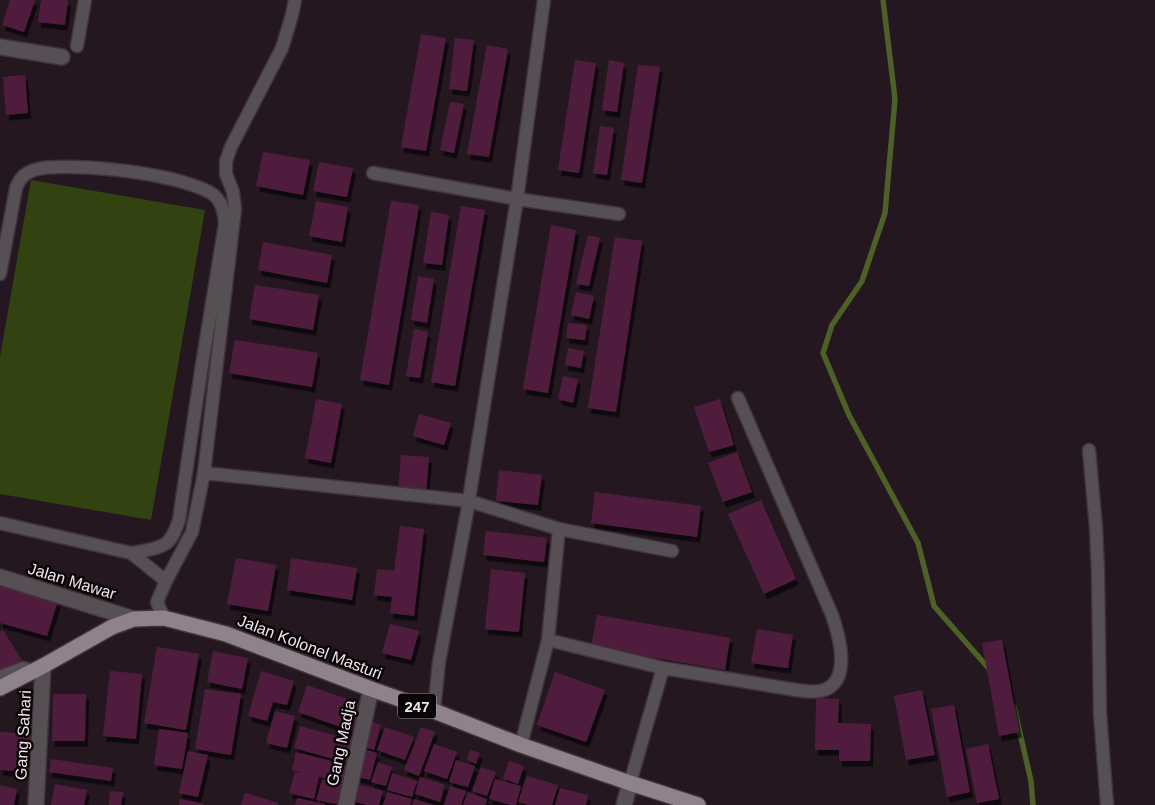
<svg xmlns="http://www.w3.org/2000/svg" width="1155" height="805" font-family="Arial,sans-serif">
	<defs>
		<filter id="shadow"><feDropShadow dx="3" dy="5.5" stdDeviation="0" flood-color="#0009"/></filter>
	</defs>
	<rect width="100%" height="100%" fill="#24171f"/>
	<path fill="#324311" d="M31,180L205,210L151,520L0,494V357Z"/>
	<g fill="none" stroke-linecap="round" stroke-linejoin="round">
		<path stroke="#4c6027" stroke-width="5.5" d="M883,0L895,99L885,213L862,281L832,325L823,353L849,415L918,543L934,606L991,671
			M1014,707L1031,781L1033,805"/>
	</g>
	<path fill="#501f3e" filter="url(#shadow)" d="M10,0H35L24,32L2,25Z
		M41,0H68L65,25L38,22Z
		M421,34L446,38L426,151L401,147Z
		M455,38L474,40L467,91L449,89Z
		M487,45L508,49L489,157L467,154Z
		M575,60L596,63L579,173L558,170Z
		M609,60L624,63L617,112L602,110Z
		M638,65L660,67L642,183L621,180Z
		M25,75L28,113L6,115L3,77Z
		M450,102L464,104L454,153L440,150Z
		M600,126L614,128L607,175L593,173Z
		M263,152L310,160L303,195L256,186Z
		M319,162L353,168L347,197L313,191Z
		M316,201L348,207L342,242L309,236Z
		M391,201L419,205L389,385L360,380Z
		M461,206L485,210L455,386L431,382Z
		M431,212L449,215L442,265L423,263Z
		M551,225L576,230L548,393L523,389Z
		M588,235L600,238L589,286L576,284Z
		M615,237L642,241L616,412L588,408Z
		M263,242L332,255L327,283L258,270Z
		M418,276L434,279L427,323L411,320Z
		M255,285L319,295L313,330L249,319Z
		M576,292L594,296L589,319L571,315Z
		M568,323L587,325L585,340L566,338Z
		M414,329L428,332L420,378L406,376Z
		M235,340L318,353L312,387L229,373Z
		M568,348L584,351L581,368L565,365Z
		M563,376L578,379L573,403L558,399Z
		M316,399L342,404L331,463L305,458Z
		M720,399L734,445L709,452L694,407Z
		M419,414L451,423L444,445L413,436Z
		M737,452L752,492L723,502L708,463Z
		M401,455L429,457L426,493L398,491Z
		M499,470L542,475L538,505L496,501Z
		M595,492L701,506L697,537L591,523Z
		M761,500L796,579L764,594L728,514Z
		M400,526L424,529L414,616L390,613L392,597L374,595L377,569L394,571Z
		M486,531L547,538L544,562L483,555Z
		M236,558L276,565L268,611L227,604Z
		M291,558L357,568L352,600L287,590Z
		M491,569L525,573L519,632L485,629Z
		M0,585L58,601L47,636L0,623Z
		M597,615L730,638L725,670L591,647Z
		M390,624L419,631L411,660L382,653Z
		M757,629L793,635L788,668L751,663Z
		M3,630L23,662L0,671V631Z
		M1002,640L1019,732L999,736L982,643Z
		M157,647L199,654L186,730L144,723Z
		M213,651L248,658L242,689L207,682Z
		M110,671L142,674L136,739L103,736Z
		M261,671L294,681L287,705L273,702L267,721L248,716Z
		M555,672L605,690L586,742L537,725Z
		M307,685L361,704L352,731L298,712Z
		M205,689L241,694L231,755L195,749Z
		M922,690L935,755L906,760L894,696Z
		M53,694H86L85,741H52Z
		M816,698L839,699L838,723L871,724L870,761H839V750H815Z
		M954,705L970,792L947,797L931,709Z
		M275,711L295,716L287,748L266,743Z
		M368,721L381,725L374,750L361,746Z
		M300,726L355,741L348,763L294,748Z
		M385,727L414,737L405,760L377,750Z
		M421,727L435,732L419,776L404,770Z
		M159,729L188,733L182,769L154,765Z
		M0,732L33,734L30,772L0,770Z
		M434,744L457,752L447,779L424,771Z
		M988,744L999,799L977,803L966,749Z
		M361,748L377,753L370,780L354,776Z
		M470,750L480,753L476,764L467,760Z
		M188,751L208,755L198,797L179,793Z
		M296,752L347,765L342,783L319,777L314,799L289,793L295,772L303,773L292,770Z
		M51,759L113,768L111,781L49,772Z
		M456,760L475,766L468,787L449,782Z
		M509,761L524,766L518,784L503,779Z
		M378,762L392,767L386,786L371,782Z
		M481,767L496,772L487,796L472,791Z
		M392,773L417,781L412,797L387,790Z
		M527,776L558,785L552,805H528L518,802Z
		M420,777L445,785L440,802L415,794Z
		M322,779L346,785L341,805L316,800Z
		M495,779L521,786L516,805H511L489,799Z
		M354,783L383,791L379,805H367L349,800Z
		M55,784L87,790L84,805H51Z
		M0,785L17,789L14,805H0Z
		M450,786L466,791L461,805H444Z
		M560,788L588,795L586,805H555Z
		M110,791L123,792L121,805H109Z
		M387,792L412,799L410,805H383Z
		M468,792L487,799L485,805H463Z
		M245,793L278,803V805H241Z
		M297,798L325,804V805H295Z
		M180,799L204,804V805H179Z
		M414,799L433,805H412Z"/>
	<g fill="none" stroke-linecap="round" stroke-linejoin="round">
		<defs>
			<path id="service" d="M77,46L85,0
				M373,173L517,199L619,214
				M0,274L16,188C20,177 26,172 38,169C49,166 61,167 72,167C110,168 146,172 183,182C192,185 203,188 211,193C222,200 224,212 225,224L201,371L179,520C176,528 173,539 165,544C156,550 142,551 131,553L0,523
				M1089,450L1096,528L1098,573L1100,713L1107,805
				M204,473L469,501L559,529L672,551
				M131,553L166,581
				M164,618L157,602L166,581L192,532L204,473L235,209L233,192L226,174V161L231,147L282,48L292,15L295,0
				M548,640L663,668L796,690C805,691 815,693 824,690C852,680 839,635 832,615L738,398
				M0,677L23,668L34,671
				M434,711L439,662L467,512L517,199L544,0
				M521,745L548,640L559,529
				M630,783L663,668"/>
			<path id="minor" d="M0,47L62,57
				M0,577L134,619
				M36,805L43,666
				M346,805L371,689
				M624,805L630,783"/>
			<path id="primary" d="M0,688L43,666L112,627L134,619L164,618L226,634L371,689L434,711L521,745L630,783L698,805"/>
		</defs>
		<use href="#service" stroke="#40343c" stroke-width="15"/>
		<use href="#minor" stroke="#40343c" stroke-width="18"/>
		<use href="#primary" stroke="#40343c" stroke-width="18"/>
		<use href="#service" stroke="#564f53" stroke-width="12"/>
		<use href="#minor" stroke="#564f53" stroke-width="15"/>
		<use href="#primary" stroke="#90828a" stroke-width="15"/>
	</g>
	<g text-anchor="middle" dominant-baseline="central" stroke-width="5" stroke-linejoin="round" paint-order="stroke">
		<rect fill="#0a0507" stroke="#aaa2a7" stroke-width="1" x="398" y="693.5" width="38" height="25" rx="4"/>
		<g font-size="15" font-weight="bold" fill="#efe5eb">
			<text x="417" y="706">247</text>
		</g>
		<g font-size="16" fill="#efe5eb" stroke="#0a0507">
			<text transform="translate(72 581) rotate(17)">Jalan Mawar</text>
			<text transform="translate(310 647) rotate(21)">Jalan Kolonel Masturi</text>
			<text transform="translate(23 735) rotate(-87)">Gang Sahari</text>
			<text transform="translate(341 743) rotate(-78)">Gang Madja</text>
		</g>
	</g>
</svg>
